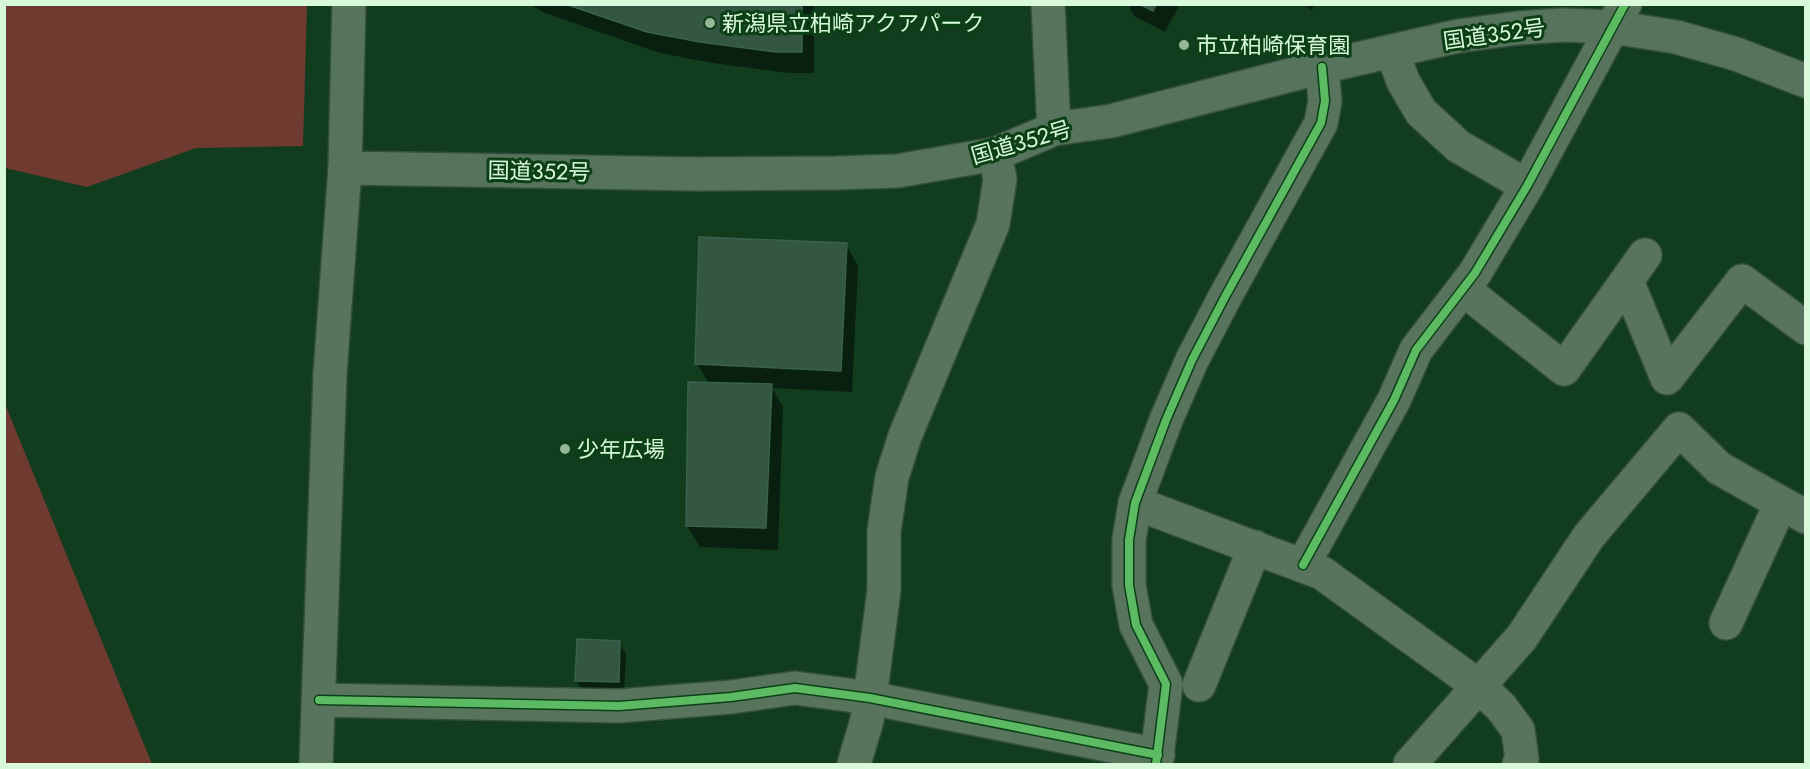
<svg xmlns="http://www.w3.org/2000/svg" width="1810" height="769" font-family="Jost,'Noto Sans JP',sans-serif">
	<rect width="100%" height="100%" fill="#123c1e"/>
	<path fill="#6f3a30" d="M5,4L307,5L303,146L196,148L87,187L5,168Z
		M4,404H5L152,764H5Z"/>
	<path fill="#0007" d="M529,4H814V73H789L713,63L660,53L545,13Z
		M1128,4H1180L1165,32L1134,16Z
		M1301,4H1314L1312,10Z
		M846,244L858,266L852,392L772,388L783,407L778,550L700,547L687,526L709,384L697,363Z
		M619,643L626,654L624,693L583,692L576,680Z"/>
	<path fill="#335743" stroke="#39614c" stroke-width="1.5" d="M565,4H802V52H776L700,42L647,32Z
		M1139,4H1156L1153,11Z
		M699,237L847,243L841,371L695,364Z
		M688,382L772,384L766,528L686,526Z
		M577,639L620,641L619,682L575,681Z"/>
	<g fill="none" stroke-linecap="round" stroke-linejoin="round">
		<defs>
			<path id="minor" d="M1048,4L1054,129
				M1392,51L1403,81L1421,112L1458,146L1527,186
				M1627,281L1667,378L1742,281L1806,328
				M1463,289L1564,369L1645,255
				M1135,503L1322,573L1480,687L1501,707L1518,730L1522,759L1519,764
				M1303,565L1394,400L1416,350L1475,273L1527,186L1625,4
				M1726,623L1781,503
				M1199,685L1255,547
				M319,700L619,706L731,697L795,688L870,698L1158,755
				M316,764L330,374L345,168
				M854,764L867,720L870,698L884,590V531L892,477L905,436L993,224L1000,179L995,154
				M1156,764L1166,684L1136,625L1129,585V540L1135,503L1166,420L1192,360L1226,295L1321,123L1325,101L1322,67
				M1410,764L1522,637L1589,536L1679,429L1719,468L1806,517"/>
			<path id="highway" d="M349,4L345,168L697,174L835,173L897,171L995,154L1054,129L1111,121L1322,67L1458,36L1518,28L1563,25L1612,27L1676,37L1736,54L1806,81"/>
		</defs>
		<use href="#minor" stroke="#334f3a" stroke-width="36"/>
		<use href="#highway" stroke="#334f3a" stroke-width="36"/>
		<use href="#minor" stroke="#58745d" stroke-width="33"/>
		<use href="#highway" stroke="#56735b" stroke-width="33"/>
		<defs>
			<path id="cycleway" d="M1303,565L1394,400L1416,350L1475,273L1527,186L1625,4
				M319,700L619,706L731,697L795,688L870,698L1158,755
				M1156,764L1166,684L1136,625L1129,585V540L1135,503L1166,420L1192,360L1226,295L1321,123L1325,101L1322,67"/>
		</defs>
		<use href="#cycleway" stroke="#0b4017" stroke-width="11"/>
		<use href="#cycleway" stroke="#5cba63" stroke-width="8"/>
	</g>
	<g fill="#93b898" stroke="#0b4017" stroke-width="2">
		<circle cx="710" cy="23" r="6"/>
		<circle cx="1184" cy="45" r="6"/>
		<circle cx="565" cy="449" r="6"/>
	</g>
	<g text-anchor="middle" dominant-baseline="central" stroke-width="6" stroke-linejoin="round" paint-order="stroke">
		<g font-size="22" fill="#d8fada" stroke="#0b4017" text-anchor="start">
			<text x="722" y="23">新潟県立柏崎アクアパーク</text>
			<text x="1196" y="45">市立柏崎保育園</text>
			<text x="577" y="449">少年広場</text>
		</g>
		<g font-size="22" fill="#d8fada" stroke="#0b4017">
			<text transform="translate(1494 34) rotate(-8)">国道352号</text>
			<text transform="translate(1021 142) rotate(-16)">国道352号</text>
			<text transform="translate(539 171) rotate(1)">国道352号</text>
		</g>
	</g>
	<rect width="1810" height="769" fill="none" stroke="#d8fada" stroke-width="12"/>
</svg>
